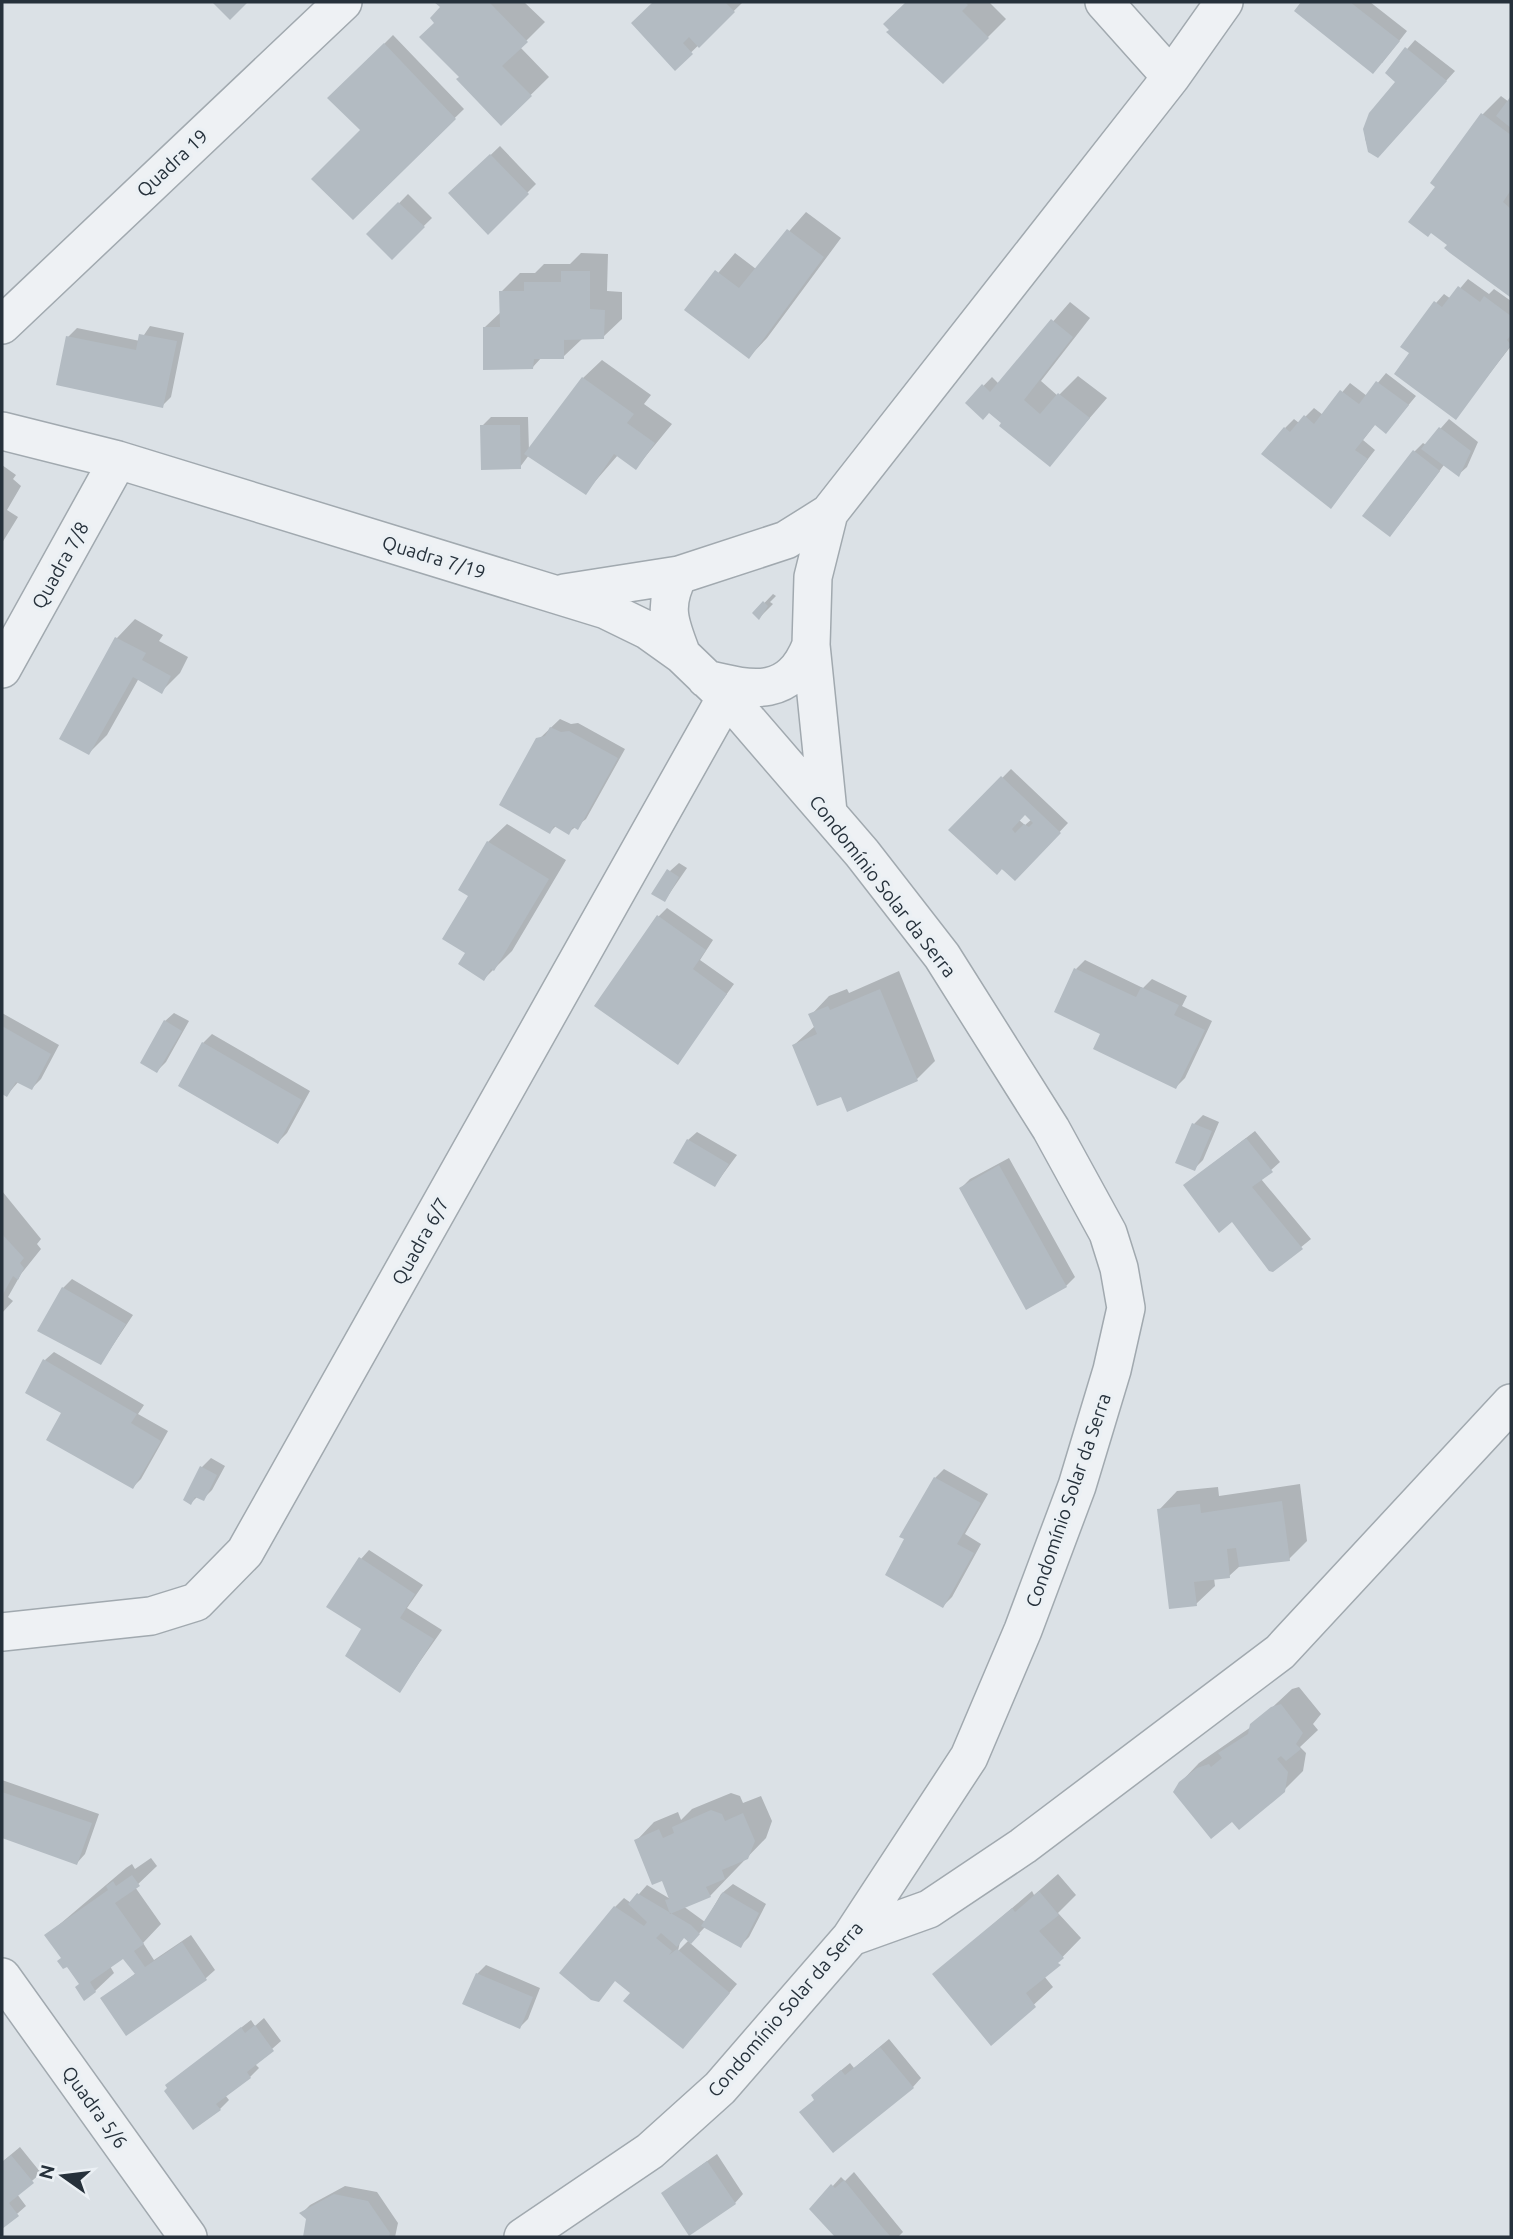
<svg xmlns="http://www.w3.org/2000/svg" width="1513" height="2239" font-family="Ubuntu,sans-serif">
	<rect width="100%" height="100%" fill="#dbe1e6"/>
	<path fill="#0003" fill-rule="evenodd" d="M437,2H524L545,22L520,47L549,77L501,124L461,76L437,23L443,7Z
		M655,2H743L675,68L634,23Z
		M908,2H989L1006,19L943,82L889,32L891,30L885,24Z
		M1303,2H1370L1407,31L1382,63L1296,11Z
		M393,35L464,109L353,217L362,130L330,98Z
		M1415,40L1455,71L1387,147L1368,148L1365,138L1366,123L1397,81L1387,72Z
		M1501,96L1509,102L1511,99L1510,295L1450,245L1438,187L1432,183L1483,114Z
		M500,146L536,184L488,232L451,193Z
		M408,194L432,218L392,257L369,234Z
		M806,212L841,238L767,338L749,357L687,310L735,253L756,269Z
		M581,253L608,254L607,291L622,292V319L603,337L582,339L563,357H542L532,368L485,327L502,311L501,292L520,273H535L544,264H570Z
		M1468,279L1489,294L1494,289L1511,301V346L1455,418L1411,352L1436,303L1444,294L1451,299Z
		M1070,302L1090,318L1041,381L1058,396L1078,376L1107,398L1050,464L989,412L967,403L992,377L999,384Z
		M150,326L184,333L171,397L162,406L68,337L77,328L140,341Z
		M602,360L651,395L644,404L672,424L636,468L618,455L585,493L529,455L520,467L482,426L491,417H528L529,451L583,378Z
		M1386,373L1416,396L1386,432L1376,423L1363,440L1375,450L1331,507L1285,428L1294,419L1299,423L1314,408L1323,415L1350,383L1367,396Z
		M1449,419L1478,442L1467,467L1458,475L1444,465L1398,526L1414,452L1423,443L1426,445Z
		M2,465L16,475L13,479L21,486L7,510L18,517L2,543Z
		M773,594L776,596L770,602L773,604L759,618L755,613Z
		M135,619L163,635L159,641L188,657L180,673L161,692L139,678L107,735L89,753L61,738L117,638Z
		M560,719L571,724L578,723L625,749L586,819L569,832L557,825L550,832L538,740Z
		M1011,769L1068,823L1015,879L951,830ZM1025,813L1032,819L1025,825L1019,820Z
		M507,824L566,860L512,951L484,979L470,895L488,842Z
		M679,863L687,868L665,900L670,871Z
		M667,908L713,940L700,960L734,984L677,1063L658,917Z
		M1085,960L1143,988L1152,979L1187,996L1182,1006L1212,1021L1185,1078L1176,1087L1103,1033L1076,969Z
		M899,971L935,1061L917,1079L842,1095L794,1045L815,1026L811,1015L829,996L847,989L849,993Z
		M2,1013L59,1045L41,1079L32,1088L19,1081L7,1095L2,1092Z
		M174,1013L189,1021L166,1062L157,1071L165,1021Z
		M212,1034L310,1091L287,1133L278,1142L203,1043Z
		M1203,1115L1219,1122L1203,1160L1194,1169V1124Z
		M1255,1131L1280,1162L1261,1179L1311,1239L1273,1270L1232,1220L1185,1185Z
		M697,1132L737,1155L715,1185L688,1140Z
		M1009,1158L1075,1277L1066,1286L961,1188L970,1179Z
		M2,1191L41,1239L37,1244L41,1249L21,1274L8,1297L13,1301L2,1313Z
		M72,1279L133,1315L101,1363L63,1288Z
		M54,1352L144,1405L138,1414L168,1431L141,1479L133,1487L64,1412L45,1360Z
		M211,1458L225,1466L212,1490L203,1499L198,1496L191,1503L185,1499L202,1467Z
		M944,1469L988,1494L965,1534L981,1544L952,1597L943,1606L935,1478Z
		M1300,1484L1307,1541L1289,1559L1240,1566L1229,1576L1214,1578L1215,1586L1196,1604L1159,1510L1177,1491L1218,1487L1219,1496Z
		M369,1550L423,1585L407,1608L442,1630L400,1690L364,1628L361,1559Z
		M1299,1687L1321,1714L1313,1724L1318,1730L1300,1747L1306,1753L1303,1771L1284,1790L1232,1819L1180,1783L1199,1763L1251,1727L1292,1689Z
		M2,1780L99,1814L85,1854L77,1863L2,1837Z
		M731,1793L740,1796L743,1803L761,1796L772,1821L766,1838L710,1896L683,1906L705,1922L721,1894L733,1884L766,1904L749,1937L740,1946L705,1927L690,1943L737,1984L691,2038L633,1993L615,1907L624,1898L631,1903L647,1885L672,1900L663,1878L636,1841L654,1822L678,1812L681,1820L692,1809ZM685,1936L689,1940L678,1951L680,1942Z
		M151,1858L157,1866L135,1887L161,1924L143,1943L154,1960L191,1935L215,1970L206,1978L103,1998L136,1973L124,1956L110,1966L114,1973L95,1991L81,1984L47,1935L126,1868L132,1864L135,1869Z
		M1058,1874L1076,1895L1058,1913L1081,1938L1044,1976L1053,1987L992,2043L935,1974L1032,1891L1034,1895Z
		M486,1965L540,1988L528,2019L520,2027L477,1974Z
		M264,2018L281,2041L255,2064L259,2068L250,2077L225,2095L229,2100L220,2109L194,2128L167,2085L251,2020L255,2026Z
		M889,2039L921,2078L913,2087L816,2099L822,2086L850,2063L854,2068Z
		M20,2147L41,2173L17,2194L26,2206L2,2227V2162Z
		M717,2154L743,2194L735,2203L663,2193Z
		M854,2172L903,2232L898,2237H838L812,2209L841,2177L845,2181Z
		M345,2186L377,2192L398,2223L395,2237H305L308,2218L302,2213L310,2205Z"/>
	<path fill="#b3bbc2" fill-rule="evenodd" d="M212,2H248L230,20Z
		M434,2H489L528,42L502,66L532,96L501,126L456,79L459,77L419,37L434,23L430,18L440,7Z
		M653,2H725L735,12L699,48L689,37L683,43L693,54L675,71L631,23Z
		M906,2H965L968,5L962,11L989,38L943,84L886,32L889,30L883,24Z
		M1301,2H1350L1400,41L1373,74L1294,11Z
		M384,43L456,119L353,220L311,179L360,130L327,98Z
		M1405,47L1447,81L1378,158L1368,152L1363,129L1369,113L1395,82L1385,73Z
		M1511,96V128L1496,116Z
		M1481,113L1511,135V190L1503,202L1511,209L1510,297L1450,253L1444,248L1447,245L1431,233L1428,237L1408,222L1435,187L1430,183Z
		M490,154L529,194L488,235L448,193Z
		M398,202L425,227L392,260L366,234Z
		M787,229L824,257L749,359L684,310L715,270L739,288Z
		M561,271H590V309L605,310L604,339L564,340V359H534L533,369L483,370V327H500L499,291H524V282H561Z
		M1458,286L1480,302L1484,296L1511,316V335L1507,340L1511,345L1456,420L1394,374L1409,353L1400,347L1434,301L1442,307Z
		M1051,319L1073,337L1024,400L1040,414L1058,393L1090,418L1050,467L999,426L1001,423L989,413L983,420L965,403L982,384L990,392Z
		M139,334L177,341L163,408L56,385L66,336L136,350Z
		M582,377L634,414L627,423L655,443L636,470L614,454L586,495L524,454Z
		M1376,381L1409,405L1386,434L1375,425L1355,450L1368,459L1331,509L1261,454L1284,427L1290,432L1304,415L1314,424L1340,390L1359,404Z
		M480,425H520L521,469L481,470Z
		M1439,427L1471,451L1459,477L1421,449Z
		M1413,450L1440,471L1390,537L1362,516Z
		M763,601L768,606L759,620L752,613Z
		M115,637L146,653L142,660L171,676L162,694L133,677L89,755L59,739Z
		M550,727L561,732L569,731L618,758L578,830L573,827L569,835L554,826L550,834L499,805L536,738L545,736Z
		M1001,776L1061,833L1015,881L1002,869L997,875L948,830ZM1025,815L1033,823L1029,827L1024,824L1015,833L1012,829Z
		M487,841L549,879L494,971L491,969L484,981L458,964L465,953L442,939L468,896L458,890Z
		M667,869L679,877L665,902L651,894Z
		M657,915L706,950L693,969L727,994L678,1065L594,1006Z
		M1074,968L1136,997L1141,987L1179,1005L1174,1015L1205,1030L1176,1089L1093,1049L1100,1034L1054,1012Z
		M880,989L918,1081L847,1112L841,1097L817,1106L792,1045L817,1034L808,1014L828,1006L830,1010Z
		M164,1020L182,1031L157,1073L140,1063Z
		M2,1026L51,1054L32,1090L16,1082L7,1097L2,1094Z
		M202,1042L302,1100L278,1144L178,1086Z
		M1192,1123L1212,1131L1195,1171L1175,1163Z
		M1246,1138L1273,1172L1252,1187L1303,1249L1273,1272L1269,1271L1232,1222L1219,1233L1183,1185Z
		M687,1139L729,1164L715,1187L673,1163Z
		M999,1165L1067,1287L1026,1310L959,1188Z
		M2,1234L24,1258L20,1263L24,1268L18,1280L13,1276L2,1296Z
		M62,1287L126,1324L101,1365L37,1331Z
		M43,1359L137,1414L131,1423L161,1441L133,1489L46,1440L61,1413L25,1393Z
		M200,1466L217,1475L204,1501L195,1497L191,1505L183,1500Z
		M934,1477L981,1503L957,1544L974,1553L943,1608L885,1575L904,1539L899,1537Z
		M1282,1501L1290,1561L1239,1567L1236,1548L1227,1549L1230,1578L1194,1582L1197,1606L1169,1609L1157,1509L1200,1504L1201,1513Z
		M359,1557L415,1594L400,1618L434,1639L400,1693L345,1656L361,1629L326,1607Z
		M1281,1704L1303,1733L1296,1744L1301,1749L1286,1761L1281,1756L1277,1759L1288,1772L1285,1792L1239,1830L1232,1822L1211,1839L1173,1792L1179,1782L1197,1768L1209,1764L1211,1767L1222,1758L1218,1753L1248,1734L1250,1724L1271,1707Z
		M2,1792L92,1823L77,1865L2,1838Z
		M711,1810L722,1814L725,1821L743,1813L755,1841L748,1859L722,1870L725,1879L706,1887L711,1897L670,1914L665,1900L669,1899L662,1881L652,1885L634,1840L659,1829L663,1838L674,1833L672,1827Z
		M132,1875L140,1886L115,1903L144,1944L134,1951L145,1967L182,1942L207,1980L126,2036L100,1998L135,1974L123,1959L90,1982L96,1992L84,2001L75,1987L79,1984L67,1967L63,1969L57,1961L61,1958L44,1935L108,1890L106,1886L113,1881L116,1886Z
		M1039,1891L1059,1915L1039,1931L1064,1958L1058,1963L1061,1965L1026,1993L1036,2007L991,2046L932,1974L1012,1908L1015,1912Z
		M723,1892L759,1913L741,1948L701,1926Z
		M637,1893L691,1925L700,1934L691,1944L684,1938L677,1947L661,1933L656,1938L672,1951L669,1955L677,1949L730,1993L683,2049L623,2001L630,1993L615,1981L599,2002L591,2000L559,1973L614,1906L644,1926L647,1922L628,1904Z
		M476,1973L533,1997L520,2029L462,2004Z
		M255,2025L274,2051L247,2072L251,2078L216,2104L221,2110L193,2130L164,2091L167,2088L165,2085L241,2027L245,2033Z
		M880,2047L914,2088L833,2153L799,2112L814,2100L811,2095L841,2070L845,2075Z
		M11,2155L34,2183L9,2203L19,2216L2,2229V2162Z
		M707,2161L736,2204L689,2236L661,2193Z
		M844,2180L883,2228L891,2237H835L809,2209L831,2184L835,2188Z
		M334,2194L368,2201L390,2233L389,2237H303L306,2219L299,2213Z"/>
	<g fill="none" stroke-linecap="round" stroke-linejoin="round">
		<defs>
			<path id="street" d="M1104,2L1171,77
				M2,325L343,2
				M2,431L118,460L606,610L647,630L682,655L736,707L862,853L942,956L1051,1129L1108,1233L1119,1268L1126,1308L1112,1370L1077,1486L1023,1630L969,1757L851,1937L720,2088L650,2151L523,2237
				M679,575C662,606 670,624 682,655
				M564,593L679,575L786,540L829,513L1171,77L1224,2
				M2,669L118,460
				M706,679C754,691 790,698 811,645
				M828,812L811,645L813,577L829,513
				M2,1632L151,1616L196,1602L245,1552L726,697
				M851,1937L929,1909L1023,1846L1280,1652L1511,1403
				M2,1977L188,2237"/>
		</defs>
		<use href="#street" stroke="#a1a9af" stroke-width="40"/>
		<use href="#street" stroke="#eef1f4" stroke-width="37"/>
	</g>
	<g text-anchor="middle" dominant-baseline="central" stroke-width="7" stroke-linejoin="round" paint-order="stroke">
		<g font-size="19" fill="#26313b" stroke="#ebf0f4">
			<text transform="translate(172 163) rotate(-43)">Quadra 19</text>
			<text transform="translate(434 557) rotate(17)">Quadra 7/19</text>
			<text transform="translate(60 565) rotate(-61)">Quadra 7/8</text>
			<text transform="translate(883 886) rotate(52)">Condomínio Solar da Serra</text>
			<text transform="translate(420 1241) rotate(-61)">Quadra 6/7</text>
			<text transform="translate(1068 1500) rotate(-71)">Condomínio Solar da Serra</text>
			<text transform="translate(785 2009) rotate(-49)">Condomínio Solar da Serra</text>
			<text transform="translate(95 2107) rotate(54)">Quadra 5/6</text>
		</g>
	</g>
	<rect width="1513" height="2239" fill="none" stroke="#26313b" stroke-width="7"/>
	<g transform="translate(63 2176) rotate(284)" stroke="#ebf0f4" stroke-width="5" paint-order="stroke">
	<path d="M0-5L12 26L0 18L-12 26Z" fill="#26313b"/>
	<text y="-10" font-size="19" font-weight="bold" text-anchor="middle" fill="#26313b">N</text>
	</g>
</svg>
